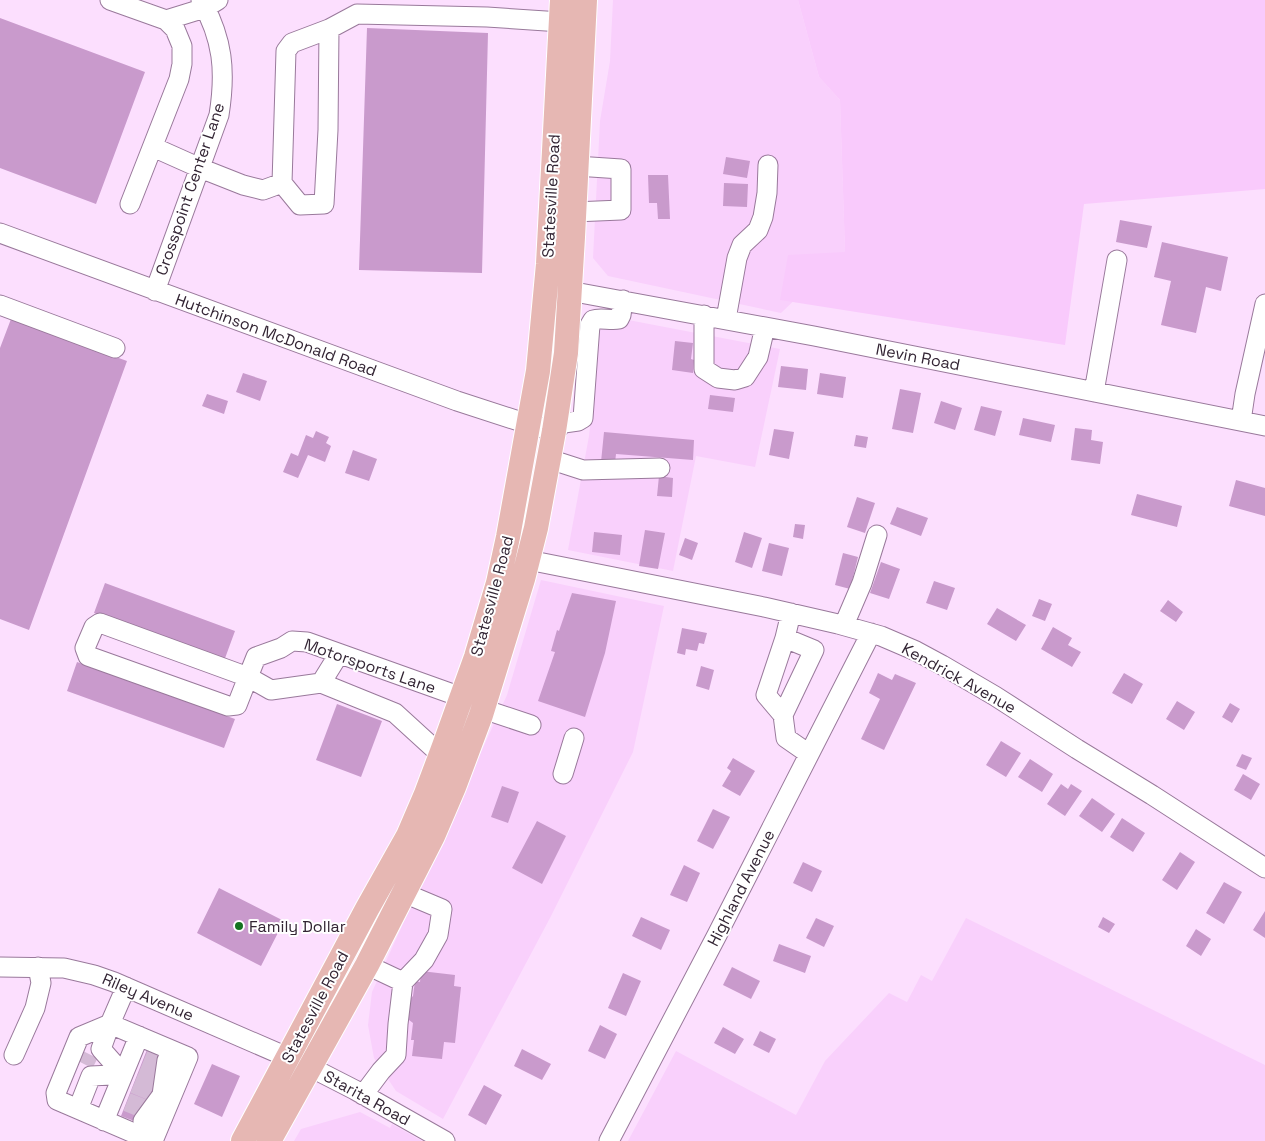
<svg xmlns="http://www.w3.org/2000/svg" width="1265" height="1141" font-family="'Space Grotesk',sans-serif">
	<rect width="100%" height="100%" fill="#fcdffe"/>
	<path fill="#f9d0fc" d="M613,0H798L819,77L840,100L845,252L781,313L608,276L593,258L600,121L610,61Z
		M597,314L780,349L755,467L696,456L673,571L568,550L589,436L596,374Z
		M541,580L664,606L633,752L550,918L443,1119L396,1091L374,1058L368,1025L372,992L507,695Z
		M966,918L1265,1065V1141H628L676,1051L796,1115L825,1061L889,993L907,1002L921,975L932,981Z
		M360,1112L390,1128L392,1124L422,1141H294L301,1129Z"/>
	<path fill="#f9cafc" d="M798,0H1265V189L1084,204L1065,345L780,300L788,255L845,252L840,100L819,77Z"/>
	<path fill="#c99acc" d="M0,18L145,72L96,204L0,168Z
		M367,28L488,33L482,273L359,270Z
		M726,157L750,161L747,178L723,174Z
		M648,175H668L670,219H658L657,203H649Z
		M724,183L748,184L747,207L723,206Z
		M1120,220L1152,226L1147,248L1116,242Z
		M1162,242L1228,257L1221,291L1206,287L1196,333L1161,325L1171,281L1154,277Z
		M11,319L127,361L29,630L0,619V348Z
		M675,341L693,343L691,359L694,360L693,373L672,370Z
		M781,366L808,369L806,390L778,387Z
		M243,373L267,381L260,401L236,392Z
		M820,373L846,377L843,398L817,394Z
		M900,389L921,393L913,433L892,429Z
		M207,394L228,401L224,414L202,406Z
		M710,395L735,398L733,412L708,409Z
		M941,401L962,408L955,430L934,423Z
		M981,406L1002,411L995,436L974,430Z
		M1023,418L1055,425L1051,442L1019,435Z
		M1075,428L1092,430L1091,440L1103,442L1100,464L1071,460Z
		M774,429L794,432L789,459L769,455Z
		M316,431L329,437L326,443L331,446L325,462L308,455L298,478L283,472L291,453L298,456L306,435L313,438Z
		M604,432L694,440L693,460L616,454L615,463L601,462Z
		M856,435L868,437L866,448L854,446Z
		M353,450L377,459L369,481L345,473Z
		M659,476L673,478L672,497L657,496Z
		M1236,480L1265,488V516L1229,506Z
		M1137,494L1182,506L1177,527L1131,515Z
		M857,497L875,503L865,533L847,527Z
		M897,507L928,518L921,536L890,524Z
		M795,524L805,525L803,539L793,537Z
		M645,530L665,533L658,569L639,566Z
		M594,532L622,535L620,555L592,552Z
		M744,532L762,538L752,568L735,562Z
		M685,538L698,543L692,560L679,555Z
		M769,543L789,548L782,576L762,571Z
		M843,553L858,557L850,589L835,585Z
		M881,562L900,569L889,599L870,593Z
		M934,581L955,588L947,610L926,603Z
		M105,583L235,631L224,661L94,613Z
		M572,593L616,601L605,653L585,717L538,701L555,652L551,651L557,630L559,631Z
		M1039,599L1052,604L1045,621L1032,616Z
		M1168,600L1183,612L1176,622L1160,611Z
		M997,608L1026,625L1016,641L987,624Z
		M1053,627L1072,638L1068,645L1081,652L1072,667L1041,649Z
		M682,628L707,633L704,644L699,643L697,651L686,649L685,655L677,653Z
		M77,662L235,719L224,748L67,691Z
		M701,666L714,670L709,690L696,686Z
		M878,673L892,680L895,674L916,683L884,750L861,739L880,699L869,693Z
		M1124,673L1143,684L1132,704L1112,693Z
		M1177,701L1195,712L1184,730L1166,719Z
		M1230,703L1240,709L1232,723L1222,717Z
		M337,704L382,721L361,777L316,760Z
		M1001,741L1021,753L1006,777L986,765Z
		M1242,754L1252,758L1246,770L1236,766Z
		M733,758L755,771L740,796L722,786L731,771L727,768Z
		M1030,759L1053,774L1042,792L1018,777Z
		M1243,774L1260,784L1251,800L1234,790Z
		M1061,784L1068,789L1071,784L1082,791L1065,816L1047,804Z
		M502,786L519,792L508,823L491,817Z
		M1092,798L1115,814L1102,832L1079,816Z
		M713,809L730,817L713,849L697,841Z
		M1122,818L1145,833L1133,852L1110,837Z
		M537,821L566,836L542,884L512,868Z
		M1180,852L1195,862L1177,890L1162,880Z
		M803,862L822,871L812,892L793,883Z
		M684,865L700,873L687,902L670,895Z
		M1224,882L1242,892L1224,924L1206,913Z
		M219,888L284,921L261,966L197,933Z
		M1265,911V938L1253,930Z
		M641,917L670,930L661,950L632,936Z
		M1103,917L1115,924L1109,933L1098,927Z
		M816,918L834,926L824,947L806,938Z
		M1196,929L1211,939L1201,956L1186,946Z
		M779,944L811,956L805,973L773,961Z
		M732,967L760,981L751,999L723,985Z
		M421,971L455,975L454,986L461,987L455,1043L444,1042L442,1059L412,1056L414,1040H411L413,1023L405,1017L406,1003L413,996L415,981L420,982Z
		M623,973L641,981L626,1016L608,1008Z
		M600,1025L617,1034L605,1059L588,1051Z
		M723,1027L744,1039L735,1054L714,1043Z
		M760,1031L776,1039L769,1053L753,1045Z
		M148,1047L169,1055L142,1124L121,1116Z
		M522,1049L551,1064L542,1080L514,1066Z
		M212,1064L240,1076L222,1117L194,1104Z
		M484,1085L502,1095L486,1125L468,1115Z"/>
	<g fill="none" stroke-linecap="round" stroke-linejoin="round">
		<path stroke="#d4bad6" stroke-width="19" stroke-dasharray="19 9" stroke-linecap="butt" d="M147,1052L167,1060
			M84,1064L89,1054
			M141,1067L161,1075
			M134,1084L154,1092
			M127,1102L147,1110"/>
		<defs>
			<path id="minor" d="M110,0L166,20L175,29L182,46V64L179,79L130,204
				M166,20L205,8L218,0
				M329,29L328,130L324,204L300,205L282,183L286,51L292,43L329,29L357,14L487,17L561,22
				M153,147L200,168L243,185L263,190L282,183
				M574,212L621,210V169L576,166
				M0,233L457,401L528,424L554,431L564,423L578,421L583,418L590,325L593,320C601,317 610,321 619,319L621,315L623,300
				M155,291L219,115C226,71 223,39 201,0
				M569,291L814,336L1265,426
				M0,305L115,348
				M704,315V369L718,378L735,380L745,377L758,357L765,327
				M726,319L737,258L742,245L758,230L763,217L767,193L768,165
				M1094,392L1117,260
				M1241,421L1245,394L1265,304
				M549,459L583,470L660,468
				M528,560L764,607L838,624L881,636L916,651L942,665L995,696L1077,749L1152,795L1265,868
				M791,613L785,638L766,695L783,715L786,738L809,754
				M844,625L862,583L877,535
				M339,654L321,683L271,690L248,677L237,705L228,706L88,656L85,648L94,627L100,623L248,677L256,657L281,648L292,641L307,642L461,697
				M321,683L395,713L441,755
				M483,709L531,725
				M783,715L814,650L785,638
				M563,774L574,738
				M0,967L64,968L94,975L114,982L310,1067L355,1090L445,1141
				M403,982L424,960L438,935L442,909L404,893
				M126,987L110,1024L79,1037L56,1093L57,1100L152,1141
				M14,1055L35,1008L41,983L38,967
				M116,1066L101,1049L110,1024L188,1057L153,1141
				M363,1095L381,1071L396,1055L398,1024L403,982L367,965
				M78,1109L91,1076L112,1075
				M104,1121L139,1036
				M143,1121L162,1095L167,1060
				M609,1141L717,935L871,633"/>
			<path id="major" d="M243,1141L367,909L408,836L426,794L444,746L476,657L498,583L508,537L538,371L548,264L562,0
				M269,1141L367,965L433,836L454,787L481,715L523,579L536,528L554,431L566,353L573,237L585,0"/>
		</defs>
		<use href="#minor" stroke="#99799b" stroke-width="21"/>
		<use href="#major" stroke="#fff" stroke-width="26"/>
		<use href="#minor" stroke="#fff" stroke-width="19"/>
		<use href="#major" stroke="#e6b7b3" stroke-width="24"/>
	</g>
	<circle fill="#147220" stroke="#fff" stroke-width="2" cx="239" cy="926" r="5"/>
	<g text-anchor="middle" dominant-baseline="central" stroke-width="4" stroke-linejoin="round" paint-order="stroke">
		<g font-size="16" fill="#332534" stroke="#fff">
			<text transform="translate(190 189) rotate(-71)">Crosspoint Center Lane</text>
			<text transform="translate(551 196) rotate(-87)">Statesville Road</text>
			<text transform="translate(276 335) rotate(20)">Hutchinson McDonald Road</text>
			<text transform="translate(918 357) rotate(11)">Nevin Road</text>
			<text transform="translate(492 596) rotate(-75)">Statesville Road</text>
			<text transform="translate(370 666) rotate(19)">Motorsports Lane</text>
			<text transform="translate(959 678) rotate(29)">Kendrick Avenue</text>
			<text transform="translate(741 888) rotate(-63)">Highland Avenue</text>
			<text transform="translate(148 997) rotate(23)">Riley Avenue</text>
			<text transform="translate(315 1007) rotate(-62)">Statesville Road</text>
			<text transform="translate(367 1098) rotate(29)">Starita Road</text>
		</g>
		<g font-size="16" fill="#332534" stroke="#fff" text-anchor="start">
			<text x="249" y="926">Family Dollar</text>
		</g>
	</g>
</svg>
